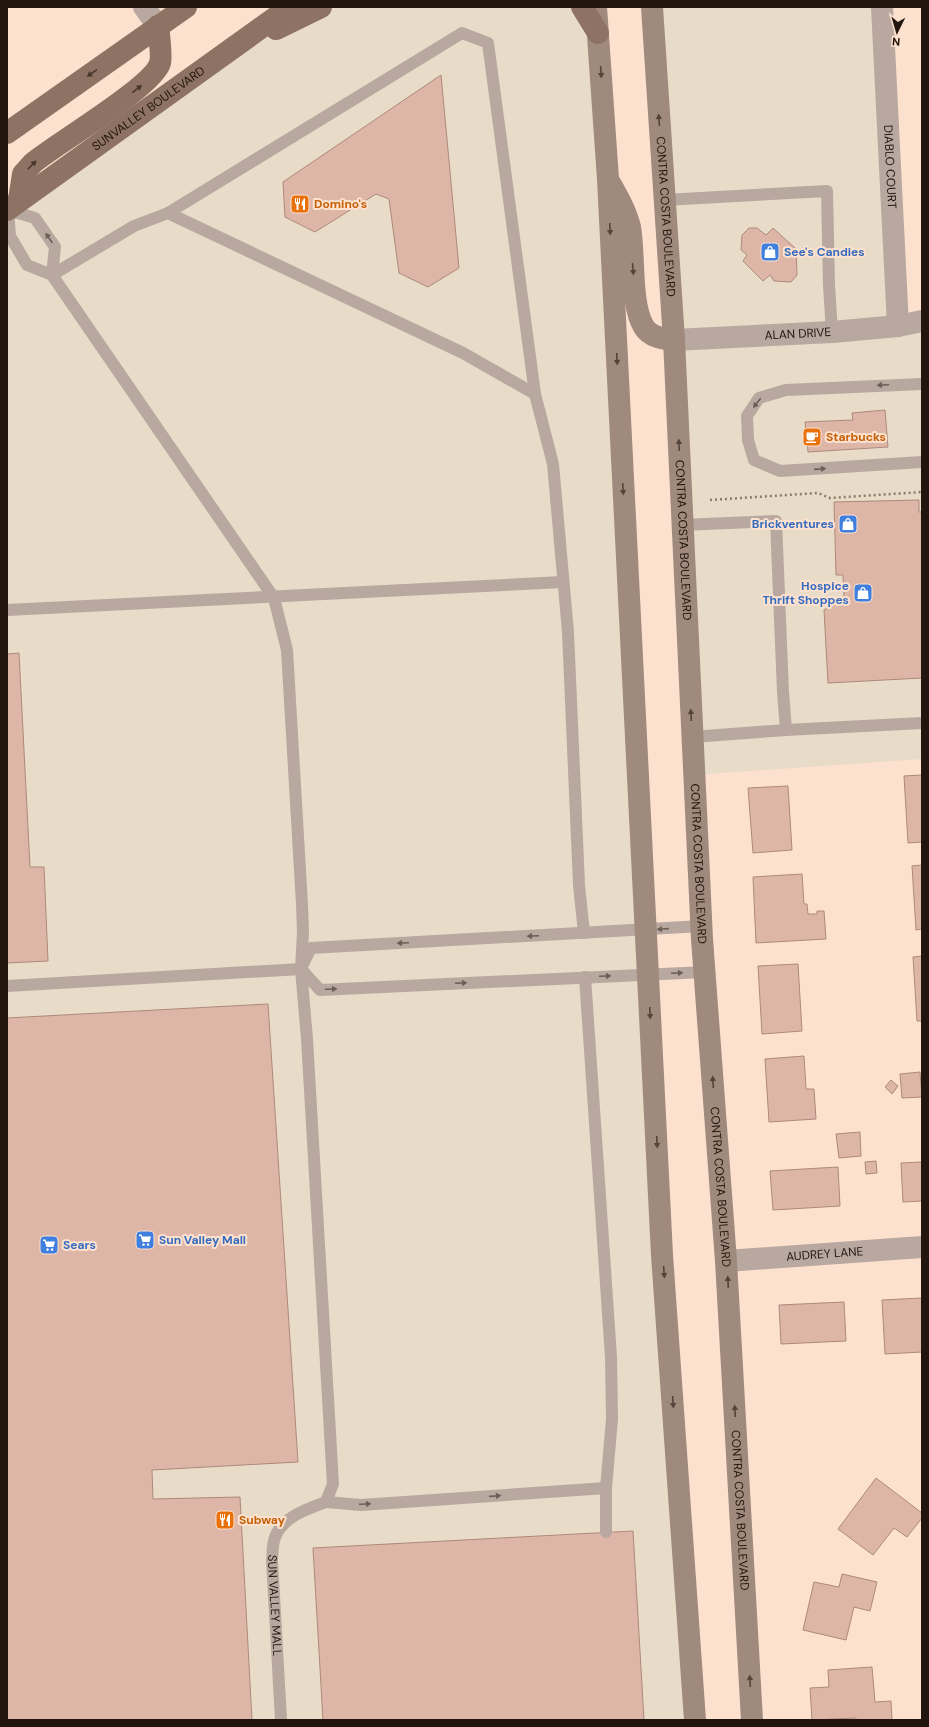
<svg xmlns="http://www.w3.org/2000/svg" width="929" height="1727" font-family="'DM Sans',sans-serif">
	<rect width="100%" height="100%" fill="#fde1cf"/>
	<path fill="#e8dbc7" d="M328,7H580L598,33L695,1720H7V210L226,52Z
		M659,7H882L898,326L922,321V759L694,775Z"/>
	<path fill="#deb6a7" stroke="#ad897b" d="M441,75L459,268L428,287L399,273L389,199L376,194L315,232L285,217L283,182Z
		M749,228H757L766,235L773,228L796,249L797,275L791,282L774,281L770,275L763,281L743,261L747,255L741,250L742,235Z
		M885,410L888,447L808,452L805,422L853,420L852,413Z
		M919,500V512H922V678L828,683L824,610L844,598L843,575H836L834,502Z
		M19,653L30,867H44L48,961L7,963V654Z
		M922,775V842L908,843L904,776Z
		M788,786L792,850L753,853L748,788Z
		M922,865V929L916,930L912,866Z
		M802,874L804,904H807L808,914H817V911H824L826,939L756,943L753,877Z
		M922,956V1021H917L913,957Z
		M798,964L802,1031L762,1034L758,966Z
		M268,1004L298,1462L152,1470L153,1499L240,1497L252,1720H7V1018Z
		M804,1056L806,1089H814L816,1119L769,1122L765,1059Z
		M920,1072L922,1097L902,1098L900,1074Z
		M891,1080L898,1086L892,1094L885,1087Z
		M860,1132L861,1156L839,1158L836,1134Z
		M876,1161L877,1173L866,1174L865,1162Z
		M922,1162V1201L903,1202L901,1163Z
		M838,1167L840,1206L773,1210L770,1171Z
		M922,1298V1352L885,1354L882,1300Z
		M844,1302L846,1341L781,1344L779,1305Z
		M876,1478L922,1513V1518L907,1537L894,1528L873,1555L838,1529Z
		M633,1531L644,1720H323L313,1548Z
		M842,1574L877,1582L870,1611L854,1607L846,1640L803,1630L814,1582L839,1587Z
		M872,1667L875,1702L891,1701L892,1720H856V1718L812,1720L810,1688L829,1687L828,1670Z"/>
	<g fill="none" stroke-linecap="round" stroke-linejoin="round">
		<path stroke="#8e7a6d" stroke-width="2.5" stroke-dasharray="2 3" stroke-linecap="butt" d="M710,500L818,493L830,498L922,492"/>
		<g stroke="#b8a89f" stroke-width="12">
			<path d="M664,200L827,191L829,285L832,332"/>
			<path d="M168,213L463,353L535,394"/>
			<path id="s1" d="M52,275L55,247L35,218L8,210L10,236L27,265L52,275L274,598L287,650L302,904L303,932L301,969L307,1039L333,1484L326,1502C307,1509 279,1518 274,1541C272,1547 273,1554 272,1560L281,1720"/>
			<path d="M52,275L134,226L168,213L462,33L488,43L535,394L553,464L568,632L579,885L584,933"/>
			<path d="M922,384L786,390L759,398L747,416L748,440L754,460L780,471L922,462"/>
			<path d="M682,525L776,521L783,692L786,730"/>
			<path d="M7,610L563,582"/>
			<path d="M692,737L786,730L922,723"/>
			<path d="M303,964L311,948L702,926"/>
			<path d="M301,969L320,990L705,972"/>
			<path d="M585,977L611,1357L612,1419L606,1488V1532"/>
			<path d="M7,986L301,969"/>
			<path d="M326,1502L361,1505L606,1488"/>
		</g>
		<g stroke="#b8a89f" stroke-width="22">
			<path d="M144,7L158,26"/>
			<path id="s2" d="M882,7L898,326"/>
			<path id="s3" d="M674,340L832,332L898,326L922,321"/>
			<path id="s4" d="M726,1261L922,1247"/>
		</g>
		<g stroke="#a0897d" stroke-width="22">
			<path d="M596,7L608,179L662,1255L695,1720"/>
			<path id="s5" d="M652,7L674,340L702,939L726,1261L752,1720"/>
			<path d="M610,183C618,197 626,211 630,227C635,254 630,305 644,327C650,337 663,339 674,340"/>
		</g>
		<g stroke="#8e7364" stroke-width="22">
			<path d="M582,7L598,33"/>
			<path d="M276,29L321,7"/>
			<path d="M7,133L186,7"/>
			<path d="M19,200L23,174L33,163C57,143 153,87 160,63C162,57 159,34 158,26"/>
			<path id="s6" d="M7,210L290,7"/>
		</g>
	</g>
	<defs><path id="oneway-solid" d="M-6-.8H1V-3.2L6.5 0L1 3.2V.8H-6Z"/></defs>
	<g fill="#54433a">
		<use href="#oneway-solid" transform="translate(601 72) rotate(86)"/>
		<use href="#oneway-solid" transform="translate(659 120) rotate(-94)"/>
		<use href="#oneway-solid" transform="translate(610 229) rotate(87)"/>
		<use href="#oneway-solid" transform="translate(633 269) rotate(85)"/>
		<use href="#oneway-solid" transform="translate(617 359) rotate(87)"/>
		<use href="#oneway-solid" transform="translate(679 445) rotate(-93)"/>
		<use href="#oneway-solid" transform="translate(623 489) rotate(87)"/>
		<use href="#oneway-solid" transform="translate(691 715) rotate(-93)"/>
		<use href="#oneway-solid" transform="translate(650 1013) rotate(87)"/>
		<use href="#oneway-solid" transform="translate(713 1082) rotate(-94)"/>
		<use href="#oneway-solid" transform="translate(657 1142) rotate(87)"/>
		<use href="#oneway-solid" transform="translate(664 1272) rotate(86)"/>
		<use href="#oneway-solid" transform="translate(728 1282) rotate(-93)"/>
		<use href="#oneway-solid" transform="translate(673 1402) rotate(86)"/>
		<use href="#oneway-solid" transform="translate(735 1411) rotate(-93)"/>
		<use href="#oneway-solid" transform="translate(750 1681) rotate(-93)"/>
	</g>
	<g fill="#47362b">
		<use href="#oneway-solid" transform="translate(92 73) rotate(145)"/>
		<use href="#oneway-solid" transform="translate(137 89) rotate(-38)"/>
		<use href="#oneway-solid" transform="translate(32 165) rotate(-45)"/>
	</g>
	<g fill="#6c5e56">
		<use href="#oneway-solid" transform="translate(49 238) rotate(-125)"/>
		<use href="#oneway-solid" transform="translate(883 385) rotate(178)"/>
		<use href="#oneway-solid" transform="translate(757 403) rotate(128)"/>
		<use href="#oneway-solid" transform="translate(820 469) rotate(-4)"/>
		<use href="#oneway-solid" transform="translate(663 929) rotate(176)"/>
		<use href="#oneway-solid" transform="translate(533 936) rotate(177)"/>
		<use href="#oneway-solid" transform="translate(403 943) rotate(177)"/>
		<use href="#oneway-solid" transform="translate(677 973) rotate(-2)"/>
		<use href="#oneway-solid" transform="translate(605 976) rotate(-3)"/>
		<use href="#oneway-solid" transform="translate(461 983) rotate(-3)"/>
		<use href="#oneway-solid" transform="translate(331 989) rotate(-3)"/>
		<use href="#oneway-solid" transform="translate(495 1496) rotate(-4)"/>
		<use href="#oneway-solid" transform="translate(365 1504) rotate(-3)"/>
	</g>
	<defs>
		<symbol id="restaurant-square" viewBox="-11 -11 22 22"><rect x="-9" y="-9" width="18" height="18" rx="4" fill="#e8710a" stroke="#fde1cf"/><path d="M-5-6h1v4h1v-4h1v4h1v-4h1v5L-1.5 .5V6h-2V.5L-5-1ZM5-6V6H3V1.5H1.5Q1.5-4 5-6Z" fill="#fff"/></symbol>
		<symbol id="shop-square" viewBox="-11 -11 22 22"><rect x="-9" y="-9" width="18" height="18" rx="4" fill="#3f7fe0" stroke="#fde1cf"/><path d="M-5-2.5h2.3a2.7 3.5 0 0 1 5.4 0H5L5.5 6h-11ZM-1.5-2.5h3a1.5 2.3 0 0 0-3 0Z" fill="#fff"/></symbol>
		<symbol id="cafe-square" viewBox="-11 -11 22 22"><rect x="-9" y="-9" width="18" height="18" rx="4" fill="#e8710a" stroke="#fde1cf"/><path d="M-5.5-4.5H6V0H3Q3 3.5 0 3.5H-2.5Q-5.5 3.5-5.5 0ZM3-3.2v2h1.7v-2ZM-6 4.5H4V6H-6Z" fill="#fff"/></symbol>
		<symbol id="supermarket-square" viewBox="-11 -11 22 22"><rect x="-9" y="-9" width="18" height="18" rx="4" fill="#3f7fe0" stroke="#fde1cf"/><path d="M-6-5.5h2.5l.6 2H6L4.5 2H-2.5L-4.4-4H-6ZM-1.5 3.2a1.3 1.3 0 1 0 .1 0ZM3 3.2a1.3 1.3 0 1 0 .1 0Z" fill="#fff"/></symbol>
	</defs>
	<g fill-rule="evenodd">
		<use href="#restaurant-square" x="289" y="193" width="22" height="22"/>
		<use href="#shop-square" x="759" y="241" width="22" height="22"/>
		<use href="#cafe-square" x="801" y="426" width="22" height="22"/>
		<use href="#shop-square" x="837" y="513" width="22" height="22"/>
		<use href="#shop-square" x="852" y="582" width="22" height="22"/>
		<use href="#supermarket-square" x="134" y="1229" width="22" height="22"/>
		<use href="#supermarket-square" x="38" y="1234" width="22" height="22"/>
		<use href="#restaurant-square" x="214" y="1509" width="22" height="22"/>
	</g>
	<g text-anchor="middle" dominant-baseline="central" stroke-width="4" stroke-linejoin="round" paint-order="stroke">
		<g font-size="12" fill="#21150d" stroke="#fde1cf">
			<text stroke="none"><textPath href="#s6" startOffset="174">SUNVALLEY BOULEVARD</textPath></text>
			<text stroke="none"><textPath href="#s2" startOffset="160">DIABLO COURT</textPath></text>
			<text stroke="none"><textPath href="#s5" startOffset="210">CONTRA COSTA BOULEVARD</textPath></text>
			<text stroke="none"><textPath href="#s3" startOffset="124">ALAN DRIVE</textPath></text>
			<text stroke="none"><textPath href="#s5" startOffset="534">CONTRA COSTA BOULEVARD</textPath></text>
			<text stroke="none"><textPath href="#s5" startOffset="858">CONTRA COSTA BOULEVARD</textPath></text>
			<text stroke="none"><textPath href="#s5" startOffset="1182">CONTRA COSTA BOULEVARD</textPath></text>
			<text stroke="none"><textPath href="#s4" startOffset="99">AUDREY LANE</textPath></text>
			<text stroke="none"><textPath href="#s5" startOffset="1506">CONTRA COSTA BOULEVARD</textPath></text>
			<text stroke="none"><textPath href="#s1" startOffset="1611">SUN VALLEY MALL</textPath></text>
		</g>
		<g font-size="12" font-weight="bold" fill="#c56008" stroke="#fde1cf" text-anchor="start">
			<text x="314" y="204">Domino's</text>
			<text x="826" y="437">Starbucks</text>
			<text x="239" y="1520">Subway</text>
		</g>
		<g font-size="12" font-weight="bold" fill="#366cbe" stroke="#fde1cf" text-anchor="start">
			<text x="784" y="252">See's Candies</text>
			<text x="834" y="524" text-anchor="end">Brickventures</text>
			<text x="849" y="586" text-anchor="end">Hospice<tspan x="849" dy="14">Thrift Shoppes</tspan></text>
			<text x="159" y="1240">Sun Valley Mall</text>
			<text x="63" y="1245">Sears</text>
		</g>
	</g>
	<rect width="929" height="1727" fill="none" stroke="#21150d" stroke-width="16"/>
	<g transform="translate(897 32) rotate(185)" stroke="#fde1cf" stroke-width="3" paint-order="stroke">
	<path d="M0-3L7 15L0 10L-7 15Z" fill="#21150d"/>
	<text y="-6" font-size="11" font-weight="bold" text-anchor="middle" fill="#21150d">N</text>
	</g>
</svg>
